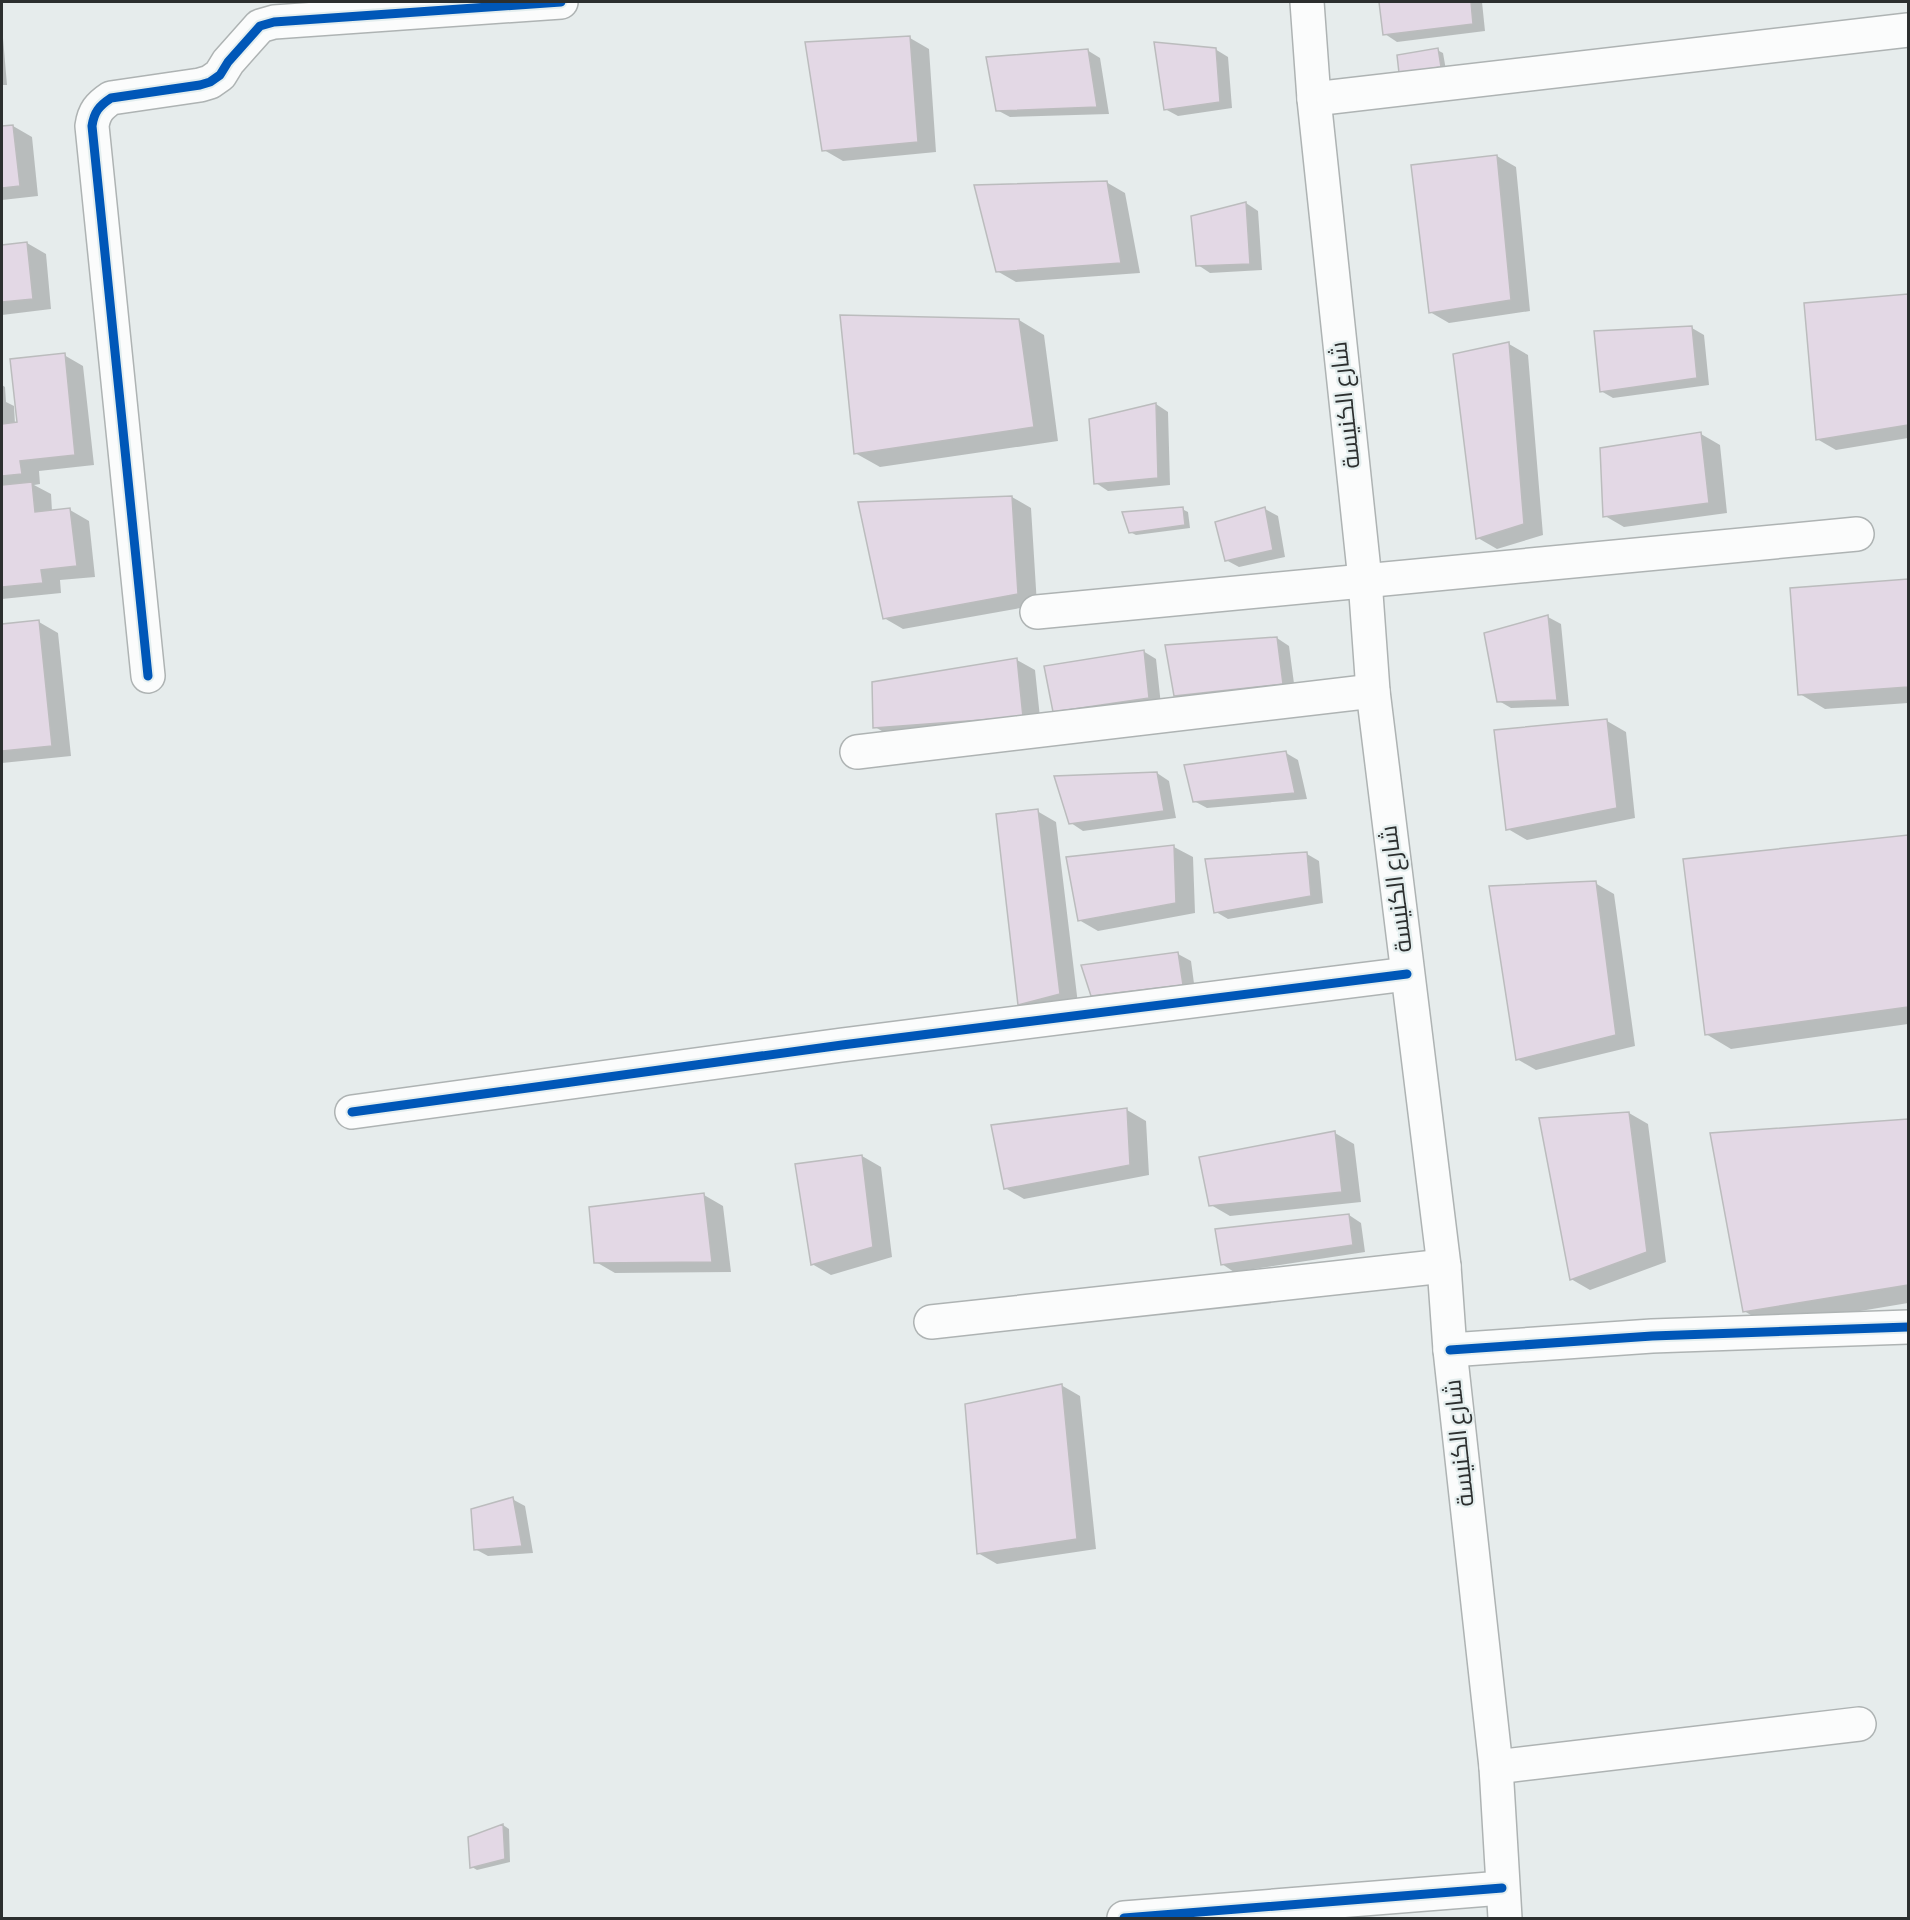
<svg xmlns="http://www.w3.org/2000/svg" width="1910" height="1920" font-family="'Alegreya Sans',Cairo,sans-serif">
	<rect width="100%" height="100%" fill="#e6ecec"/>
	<path fill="#0003" d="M1381,2H1482L1485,31L1397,42L1385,34Z
		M2,37L3,38L7,85H2Z
		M910,38L929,49L936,152L843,161L824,150Z
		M1215,49L1228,57L1232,108L1178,116L1165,109Z
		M1087,50L1100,58L1109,114L1010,117L997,110Z
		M1437,50L1443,53L1446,70L1406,76Z
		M13,126L32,137L38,196L2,200V127Z
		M1497,156L1516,167L1530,311L1449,323L1430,312Z
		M1106,182L1125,193L1140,273L1016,282L997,271Z
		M1246,203L1258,211L1262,270L1210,273L1198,265Z
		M27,243L46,254L51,309L2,315V246Z
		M1908,296V438L1836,450L1817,439L1806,304Z
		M1019,320L1044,335L1058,441L880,467L855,453Z
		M1692,328L1704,335L1709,385L1613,398L1601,391Z
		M1509,344L1528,355L1543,535L1497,549L1478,538Z
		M64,355L83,366L94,465L39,471L40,484L34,485L51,494L52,511L70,510L89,521L95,577L60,580L61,593L2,599V385L5,387L6,402L14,406L15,424L19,423Z
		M1156,404L1168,412L1170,485L1108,491L1096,483Z
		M1701,434L1720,445L1727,513L1624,527L1605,516Z
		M1012,497L1031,508L1037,605L903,629L884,618Z
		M1182,509L1188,512L1190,528L1136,535L1130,532Z
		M1265,509L1278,516L1285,557L1239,567L1226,560Z
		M1908,581V703L1825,709L1800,694L1792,589Z
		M1548,617L1561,624L1569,706L1511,708L1499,701L1486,634Z
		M39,622L58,633L71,756L2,763V626Z
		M1277,638L1289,646L1295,691L1188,702L1175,695Z
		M1143,651L1156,659L1161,705L1067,719L1054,712Z
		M1017,660L1035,670L1041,727L894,738L875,727Z
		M1607,721L1626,732L1635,818L1527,840L1508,829Z
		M1286,753L1298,760L1307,799L1207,808L1194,801Z
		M1157,773L1169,781L1176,818L1083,831L1071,823Z
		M1037,811L1056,822L1078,1004L1038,1015L1019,1004Z
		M1908,837V1024L1731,1049L1706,1034L1684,860Z
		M1174,847L1193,857L1195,913L1098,931L1079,920Z
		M1307,854L1319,861L1323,903L1228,919L1216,912Z
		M1595,883L1614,894L1635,1046L1536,1070L1517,1059Z
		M1178,954L1191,961L1195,991L1105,1003L1092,995Z
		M1127,1110L1146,1121L1149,1175L1024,1199L1005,1188Z
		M1629,1113L1648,1124L1666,1262L1590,1290L1571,1279Z
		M1908,1121V1303L1770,1326L1744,1311L1712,1134Z
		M1335,1133L1354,1144L1361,1202L1230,1216L1211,1205Z
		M862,1156L881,1167L892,1257L831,1275L812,1264Z
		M704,1195L723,1206L731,1272L615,1273L596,1262Z
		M1349,1215L1361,1223L1365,1252L1234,1272L1222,1264Z
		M1061,1385L1080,1396L1096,1549L997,1564L978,1553Z
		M512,1499L525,1506L533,1553L488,1556L475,1549Z
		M503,1825L509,1829L510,1862L477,1870L472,1867L469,1838Z"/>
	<path fill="#e3d8e5" stroke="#bbbcbd" stroke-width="1.5" d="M1379,2H1471L1473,24L1383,35Z
		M910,36L918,142L822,151L805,42Z
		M1154,42L1216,48L1220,102L1164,110Z
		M1438,48L1441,67L1399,73L1397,55Z
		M1088,49L1097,107L996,111L986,57Z
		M13,125L20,186L2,188V126Z
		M1497,155L1511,300L1429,313L1411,165Z
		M1107,181L1121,263L996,272L974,185Z
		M1246,202L1250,264L1196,266L1191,216Z
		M27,242L33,299L2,302V245Z
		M1908,294V425L1816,440L1804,303Z
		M840,315L1019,319L1034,427L854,454Z
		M1692,326L1697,378L1600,392L1594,331Z
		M1509,342L1524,524L1476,539L1453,354Z
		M65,353L75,455L20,461L22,474L2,476V424L17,422L10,359Z
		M1156,403L1158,478L1094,484L1089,419Z
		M1701,432L1709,503L1603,517L1600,448Z
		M32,482L35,512L70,508L77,566L41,570L43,583L2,587V485Z
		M1012,496L1018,594L883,619L858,502Z
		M1183,507L1185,525L1129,533L1122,512Z
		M1265,507L1273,550L1225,561L1215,522Z
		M1908,579V687L1798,695L1790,588Z
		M1548,615L1557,700L1497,702L1484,633Z
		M39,620L52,746L2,751V624Z
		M1277,637L1283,684L1174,696L1165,645Z
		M1144,650L1149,698L1053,712L1044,666Z
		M1017,658L1023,717L873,728L872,682Z
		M1607,719L1617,808L1506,830L1494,730Z
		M1286,751L1295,793L1193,802L1184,765Z
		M1157,772L1164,811L1069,824L1054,776Z
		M1038,809L1060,994L1018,1005L996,814Z
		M1908,835V1007L1705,1035L1683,859Z
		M1174,845L1176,903L1078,921L1066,857Z
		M1307,852L1311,896L1214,913L1205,859Z
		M1596,881L1616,1035L1516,1060L1489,886Z
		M1178,952L1183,985L1091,996L1081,965Z
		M1127,1108L1130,1165L1004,1189L991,1125Z
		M1629,1112L1647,1252L1570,1280L1539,1118Z
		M1908,1119V1285L1743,1312L1710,1133Z
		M1335,1131L1342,1192L1209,1206L1199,1157Z
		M862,1155L873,1247L811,1265L795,1164Z
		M704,1193L712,1262L594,1263L589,1207Z
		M1349,1214L1353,1245L1221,1265L1215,1229Z
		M1062,1384L1077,1539L977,1554L965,1404Z
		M513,1497L522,1546L474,1550L471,1509Z
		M503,1824L505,1859L470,1868L468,1837Z"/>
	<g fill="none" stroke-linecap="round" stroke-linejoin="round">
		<defs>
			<path id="minor" d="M1314,99L1908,30
				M1037,612L1857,534
				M148,676L92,126C94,112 99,106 111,98L200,85L210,82L220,75L228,62L260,26L274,22L561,2
				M857,752L1373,691
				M352,1112L842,1045L1407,974
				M931,1322L1444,1266
				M1450,1350L1652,1336L1908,1327
				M1496,1767L1859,1724
				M1124,1918L1502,1888"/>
			<path id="major" d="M1307,2L1314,99L1365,580L1373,691L1444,1266L1450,1350L1496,1767L1505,1918"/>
		</defs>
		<use href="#minor" stroke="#aeb3b3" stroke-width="36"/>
		<use href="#major" stroke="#aeb3b3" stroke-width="36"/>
		<use href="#minor" stroke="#fbfcfc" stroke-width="33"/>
		<use href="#major" stroke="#fbfcfc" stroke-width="33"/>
		<defs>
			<path id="cycleway" d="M148,676L92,126C94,112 99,106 111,98L200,85L210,82L220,75L228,62L260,26L274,22L561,2
				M352,1112L842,1045L1407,974
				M1450,1350L1652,1336L1908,1327
				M1124,1918L1502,1888"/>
		</defs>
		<use href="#cycleway" stroke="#e4eeee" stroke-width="13"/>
		<use href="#cycleway" stroke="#0057b8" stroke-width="9"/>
	</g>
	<g text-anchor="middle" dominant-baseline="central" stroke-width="4.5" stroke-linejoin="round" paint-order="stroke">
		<g font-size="24" fill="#2c2f2f" stroke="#e4eeee">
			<text transform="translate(1346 405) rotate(-96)">شارع الكنيسة</text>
			<text transform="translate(1397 889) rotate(-97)">شارع الكنيسة</text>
			<text transform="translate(1460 1443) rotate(-96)">شارع الكنيسة</text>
		</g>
	</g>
	<rect width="1910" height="1920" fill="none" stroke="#2c2f2f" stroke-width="6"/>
</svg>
